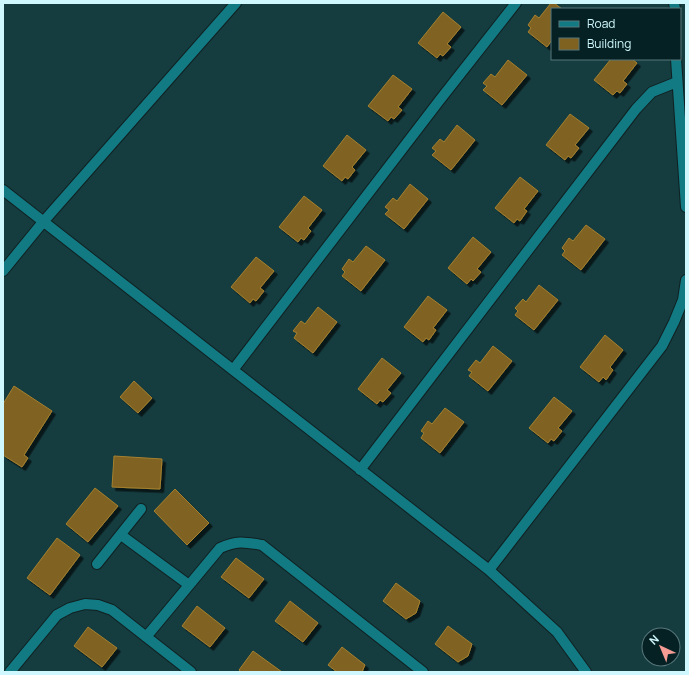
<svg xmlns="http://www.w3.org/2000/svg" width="689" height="675" font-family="Manrope,sans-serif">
	<defs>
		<filter id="shadow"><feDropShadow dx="3.5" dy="3.5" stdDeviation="0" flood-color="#0009"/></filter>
	</defs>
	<rect width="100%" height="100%" fill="#153c3f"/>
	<path fill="#806220" stroke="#a6812f" filter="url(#shadow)" d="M551,3H554L562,9H552V40L547,47L528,32L531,28L528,25L535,15L539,18Z
		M443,12L461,27L447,44L451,47L443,56L440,54L437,58L418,43Z
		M611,59H632L637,63L623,81L627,84L620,93L617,91L613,95L594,80Z
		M508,60L527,75L502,105L483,90L487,86L483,83L491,74L495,77Z
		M393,75L412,89L398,107L402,110L394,119L391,117L388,121L368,106Z
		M570,114L589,128L575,145L579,148L571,158L568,156L565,160L546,145Z
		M457,125L475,140L451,170L432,155L436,151L432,148L440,139L444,142Z
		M347,135L366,150L352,167L355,170L348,179L345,177L342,181L323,166Z
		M520,177L538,191L524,209L527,211L520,221L517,219L514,223L495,208Z
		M410,184L428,199L404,229L385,214L389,210L385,207L393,198L397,201Z
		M304,196L322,210L308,228L311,231L304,240L301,238L298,242L279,227Z
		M586,225L605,239L581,270L562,255L565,251L562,248L569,238L573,241Z
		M473,237L491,252L477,269L481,272L473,281L471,279L467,284L448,268Z
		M366,246L385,260L361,291L342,276L345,272L342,269L349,259L353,262Z
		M256,257L274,271L260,288L264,291L256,301L253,299L250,303L231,287Z
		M539,285L558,300L534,330L515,315L518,311L515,308L523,299L526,302Z
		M428,296L447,310L433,328L436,330L429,340L426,338L423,342L404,327Z
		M318,307L337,322L313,353L294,338L297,333L293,331L301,321L305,324Z
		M605,335L623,350L610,367L613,370L606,380L603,377L599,382L580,367Z
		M493,346L512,361L488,391L469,376L472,372L468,370L476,360L480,363Z
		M382,358L401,373L387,390L391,393L383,402L380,400L377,404L358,389Z
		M134,381L152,398L138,413L120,397Z
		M14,386L52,411L24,455L28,458L22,467L3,455V404Z
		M554,397L572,411L558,428L562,431L554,441L551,439L548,443L529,428Z
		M445,408L464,422L440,453L421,438L424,433L421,431L428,421L432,424Z
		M114,456L162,459L160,489L112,487Z
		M95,488L118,506L88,542L66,524Z
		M175,489L209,523L187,545L154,511Z
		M57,538L80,555L50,595L27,578Z
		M236,558L264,579L249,598L221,577Z
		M396,583L420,601L416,613L406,619L383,601Z
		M290,601L318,623L303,642L275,621Z
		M197,606L225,628L210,647L182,626Z
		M448,626L472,644L468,656L458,662L435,644Z
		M88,627L117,648L102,667L74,646Z
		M342,647L365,665L362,672H337L328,665Z
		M253,651L282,672H241L239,670Z"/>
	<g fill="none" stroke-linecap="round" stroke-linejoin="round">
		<defs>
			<path id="street" d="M674,3L675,9
				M676,59L686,207
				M3,190L489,570L557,632L586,672
				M3,271L43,222L236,3
				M233,370L439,101L516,3
				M360,470L636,109L652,92L677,82
				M121,535L189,585
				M97,564L141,509
				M489,570L662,346L674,322L683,300L686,280
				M146,637L220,548C237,540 245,542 262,545L423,672
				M10,672L57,615L70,608L85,604L98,605L112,610L191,672"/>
		</defs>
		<use href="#street" stroke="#102021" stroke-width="12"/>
		<use href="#street" stroke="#127a83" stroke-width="10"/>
	</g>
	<rect width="689" height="675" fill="none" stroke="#cef8fd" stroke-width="8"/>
	<rect x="551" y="8" width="130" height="52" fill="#062124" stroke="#56777b"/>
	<rect x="559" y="21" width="20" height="6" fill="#127a83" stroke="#56777b"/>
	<text x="587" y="28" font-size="12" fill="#cef8fd">Road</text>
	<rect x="559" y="38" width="20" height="12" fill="#806220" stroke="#56777b"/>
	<text x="587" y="48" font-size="12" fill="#cef8fd">Building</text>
	<g transform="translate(661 647) rotate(316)"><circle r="19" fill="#062124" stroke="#56777b"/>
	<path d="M0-3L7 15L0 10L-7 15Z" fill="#f59c95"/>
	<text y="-6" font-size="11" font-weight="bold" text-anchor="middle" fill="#cef8fd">N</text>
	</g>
</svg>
